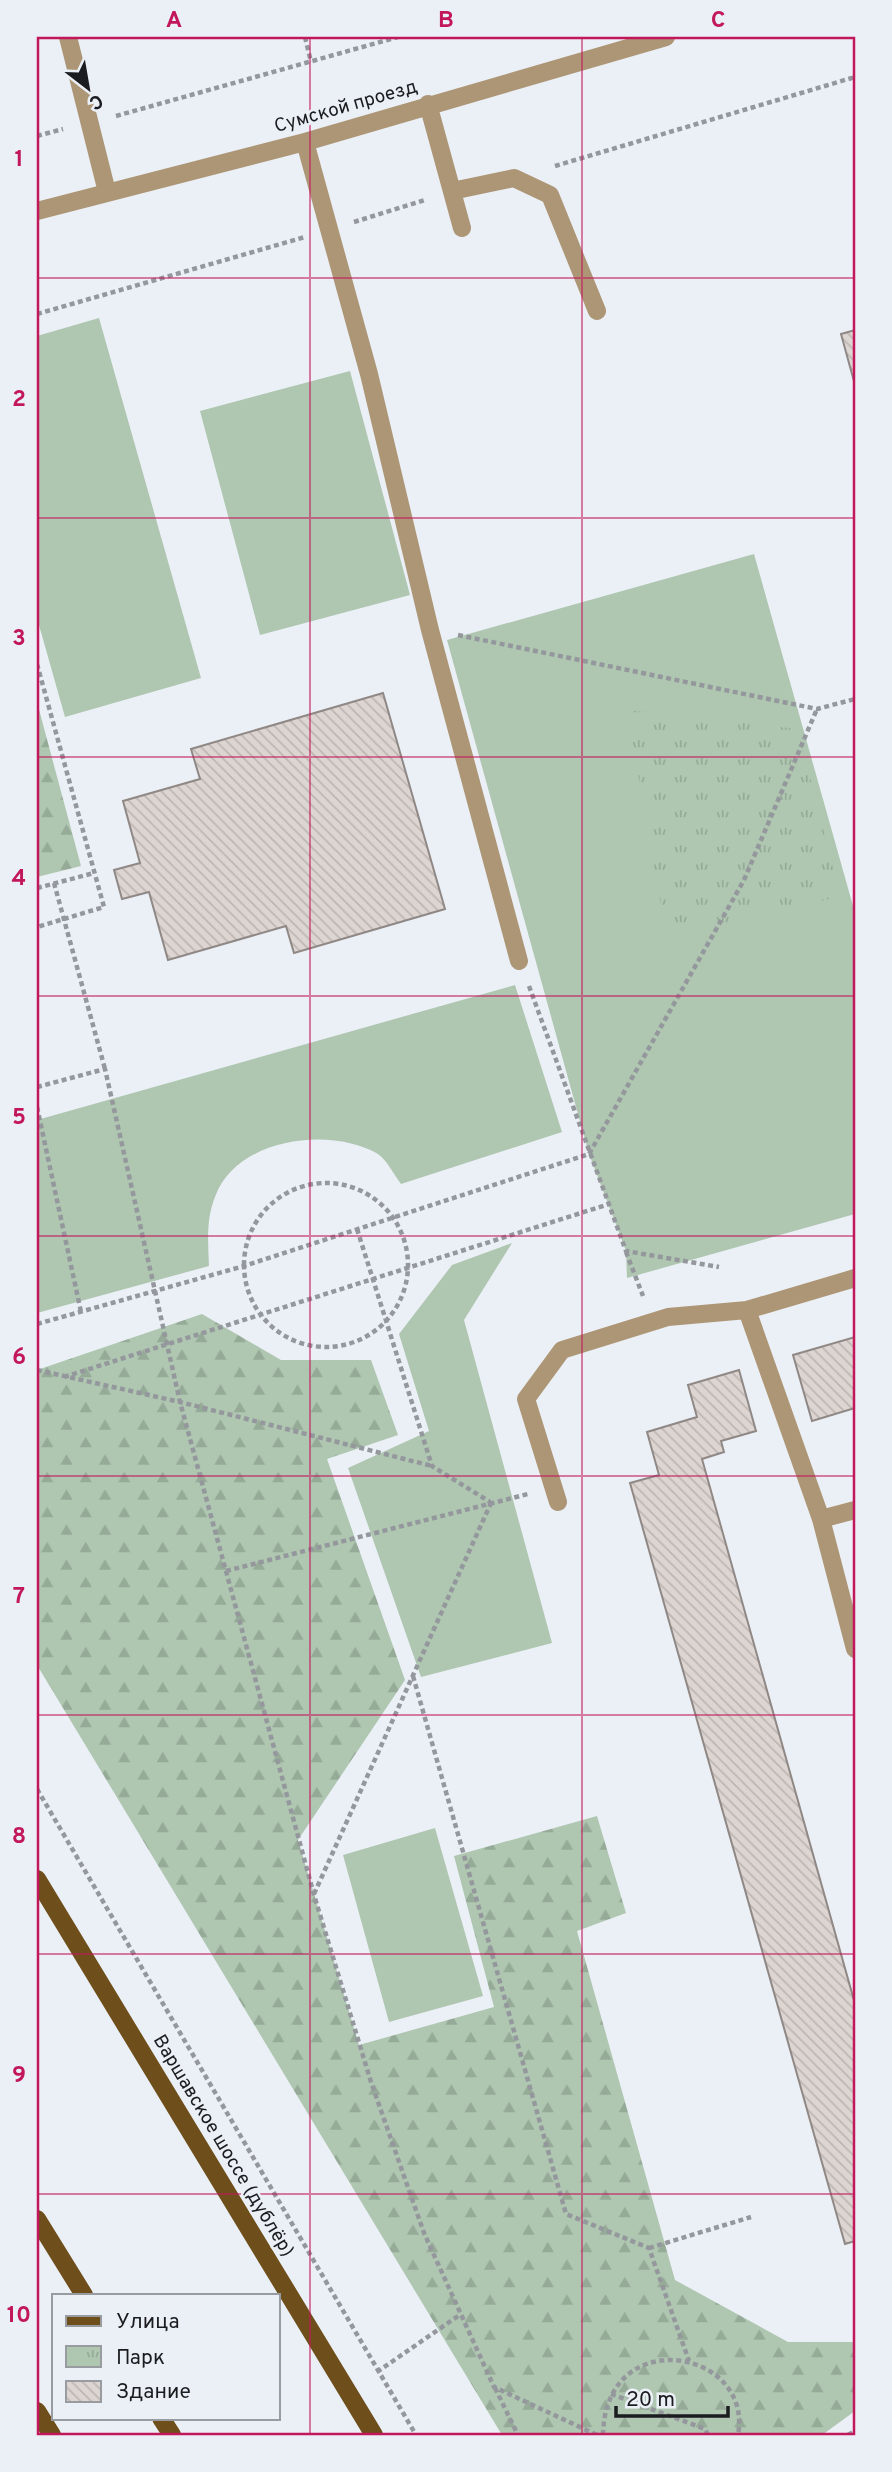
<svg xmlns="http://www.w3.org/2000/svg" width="892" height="2472" font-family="Overpass,sans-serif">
	<defs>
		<pattern id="forest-firs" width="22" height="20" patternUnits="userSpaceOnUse" patternTransform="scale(1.75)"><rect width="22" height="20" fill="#afc6b1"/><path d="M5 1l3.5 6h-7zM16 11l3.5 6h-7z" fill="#96aa98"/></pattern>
		<pattern id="park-tufts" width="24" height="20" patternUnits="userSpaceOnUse" patternTransform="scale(1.75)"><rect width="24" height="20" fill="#afc6b1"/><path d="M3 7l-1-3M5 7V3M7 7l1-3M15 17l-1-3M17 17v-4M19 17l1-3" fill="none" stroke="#96aa98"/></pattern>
		<pattern id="building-back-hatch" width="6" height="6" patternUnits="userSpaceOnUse" patternTransform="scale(1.75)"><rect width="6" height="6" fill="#ddd5d1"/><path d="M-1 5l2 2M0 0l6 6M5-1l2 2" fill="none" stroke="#bdb6b3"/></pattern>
	</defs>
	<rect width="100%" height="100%" fill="#ebf0f6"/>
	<path fill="#afc6b1" d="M99,318L201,678L65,717L37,618V336Z
		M350,371L410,595L260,635L200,411Z
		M754,554L855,913V1214L627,1278L626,1251L589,1154L447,640Z
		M515,985L562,1132L401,1184C394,1175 387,1160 378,1154C330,1126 236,1138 215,1197C206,1219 208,1242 209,1266L37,1313V1120Z
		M512,1243L464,1320L552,1643L421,1677L348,1468L429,1431L399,1334L452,1265Z
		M435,1828L483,1996L389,2022L343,1855Z"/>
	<path fill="url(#forest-firs)" d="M37,702L81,866L37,877Z
		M202,1314L281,1360H371L398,1435L327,1459L405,1680L298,1840L359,2045L494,2007L454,1856L597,1816L626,1913L577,1931L675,2280L788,2342H855V2411L822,2435H502L37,1665V1370Z"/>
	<path fill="url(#park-tufts)" d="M627,710L798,729L840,896L667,940Z"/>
	<path fill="url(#building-back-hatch)" stroke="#8f8885" stroke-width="2" d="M855,330V385L841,334Z
		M383,693L445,909L294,953L286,926L168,960L149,892L122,899L114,870L140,863L123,801L200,779L191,749Z
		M855,1337V1408L812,1421L793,1355Z
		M739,1370L756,1431L721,1441L724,1452L702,1459L855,2004V2241L845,2244L630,1483L659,1475L647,1432L697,1417L688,1385Z"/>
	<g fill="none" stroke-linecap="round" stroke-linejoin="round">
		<path stroke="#94989d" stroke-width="4.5" stroke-dasharray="5 3.5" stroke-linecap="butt" d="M305,37L311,62
			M116,116L398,37
			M37,136L63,129
			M555,166L855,77
			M354,222L425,200
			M37,314L305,237
			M458,635L817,709L855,699
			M37,664L104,907L37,927
			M54,883L105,1069
			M37,888L94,873
			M529,986L626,1251L719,1267
			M37,1087L105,1069L180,1402L314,1895L371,2082L424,2233L494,2387L597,2435
			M37,1107L81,1312
			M244 1265a82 82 0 1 1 164 0a82 82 0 1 1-164 0Z
			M357,1229L432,1466L490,1502
			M626,1252L643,1296
			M37,1324L244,1266L589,1154L744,880L817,709
			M37,1370L180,1402L432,1466
			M64,1377L606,1205
			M226,1571L528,1494
			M413,1676L566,2214L649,2248L689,2361
			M37,1789L416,2435
			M314,1894L491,1503
			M649,2248L751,2217
			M377,2372L461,2314
			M495,2388L518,2435
			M611,2394L705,2429L708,2435
			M603,2435C605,2322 754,2349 738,2435
			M848,2435L855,2431"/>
		<path stroke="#ad9676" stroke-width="18" d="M68,37L107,192
			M428,104L462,228
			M305,142L369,374L430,630L519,961
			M452,191L514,178L550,195L597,311
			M37,211L305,142L666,37
			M747,1310L855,1278
			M558,1502L526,1399L562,1350L668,1317L747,1310L821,1519
			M855,1510L821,1519L855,1649"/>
		<path stroke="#6e4e1b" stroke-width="18" d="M37,1879L374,2435
			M37,2219L84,2295
			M37,2411L52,2435
			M161,2418L172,2435"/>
	</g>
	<path fill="none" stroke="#c2185b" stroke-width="2" stroke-opacity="0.55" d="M310,37V2435M582,37V2435M37,278H855M37,518H855M37,757H855M37,996H855M37,1236H855M37,1476H855M37,1715H855M37,1954H855M37,2194H855"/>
	<g text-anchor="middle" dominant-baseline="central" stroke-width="5" stroke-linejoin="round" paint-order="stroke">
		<g font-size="19" fill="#1b1c1f" stroke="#ebf0f6">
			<text transform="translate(346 107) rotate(-16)">Сумской проезд</text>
			<text transform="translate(223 2146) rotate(59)">Варшавское шоссе (дублёр)</text>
		</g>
	</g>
	<rect width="892" height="2472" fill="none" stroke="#ebf0f6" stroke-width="77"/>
	<rect x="52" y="2294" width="228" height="126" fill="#ebf0f6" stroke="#989ba0" stroke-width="2"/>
	<rect x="66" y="2316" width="35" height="10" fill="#6e4e1b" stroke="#989ba0" stroke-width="2"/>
	<text x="116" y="2328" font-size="21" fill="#1b1c1f">Улица</text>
	<rect x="66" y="2346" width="35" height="21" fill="url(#park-tufts)" stroke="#989ba0" stroke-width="2"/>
	<text x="116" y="2364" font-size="21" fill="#1b1c1f">Парк</text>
	<rect x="66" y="2381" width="35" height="21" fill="url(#building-back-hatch)" stroke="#989ba0" stroke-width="2"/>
	<text x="116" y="2398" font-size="21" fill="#1b1c1f">Здание</text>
	<g transform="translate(88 88) rotate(149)" stroke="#ebf0f6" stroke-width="5" paint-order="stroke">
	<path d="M0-5L12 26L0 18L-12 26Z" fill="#1b1c1f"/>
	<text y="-10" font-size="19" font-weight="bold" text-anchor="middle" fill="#1b1c1f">С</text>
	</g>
	<path d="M616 2406v10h112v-10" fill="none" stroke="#1b1c1f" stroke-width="3.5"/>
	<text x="626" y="2406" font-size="21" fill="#1b1c1f" stroke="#ebf0f6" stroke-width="5" paint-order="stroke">20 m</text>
	<rect x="38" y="38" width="816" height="2396" fill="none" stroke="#c2185b" stroke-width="2.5"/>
	<g font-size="23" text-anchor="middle" font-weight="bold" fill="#c2185b">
		<text x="174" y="27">A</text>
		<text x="446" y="27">B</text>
		<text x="718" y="27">C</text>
		<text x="19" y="166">1</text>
		<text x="19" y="406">2</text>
		<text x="19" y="645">3</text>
		<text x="19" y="885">4</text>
		<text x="19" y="1124">5</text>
		<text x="19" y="1364">6</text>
		<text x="19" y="1603">7</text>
		<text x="19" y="1843">8</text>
		<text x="19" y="2082">9</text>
		<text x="19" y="2322">10</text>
	</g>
</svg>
